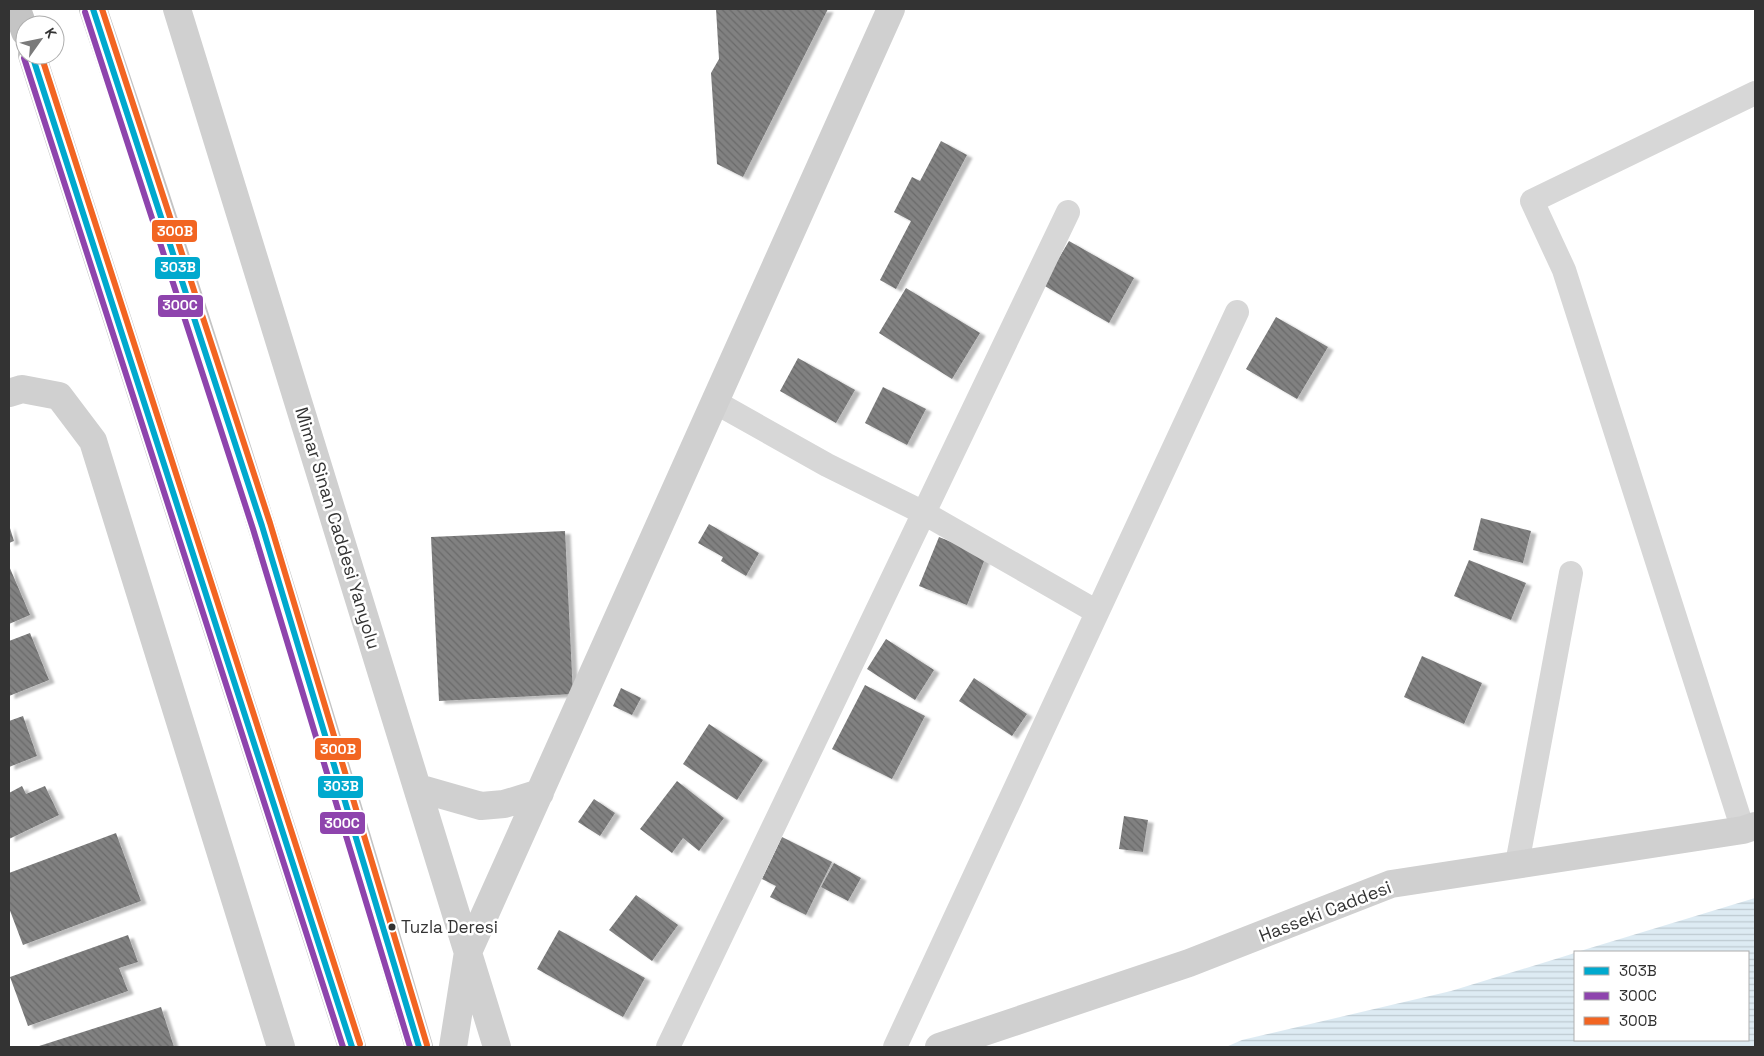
<svg xmlns="http://www.w3.org/2000/svg" width="1764" height="1056" font-family="'Space Grotesk',sans-serif">
	<defs>
		<pattern id="water-rules" width="6" height="5" patternUnits="userSpaceOnUse" patternTransform="scale(1.25)"><rect width="6" height="5" fill="#ddebf3"/><path d="M0 2.5h6" fill="none" stroke="#becad1"/></pattern>
		<pattern id="building-back-hatch" width="6" height="6" patternUnits="userSpaceOnUse" patternTransform="scale(1.25)"><rect width="6" height="6" fill="#818181"/><path d="M-1 5l2 2M0 0l6 6M5-1l2 2" fill="none" stroke="#6a6a6a"/></pattern>
		<filter id="shadow"><feDropShadow dx="5.5" dy="3" stdDeviation="1" flood-color="#0004"/></filter>
	</defs>
	<rect width="100%" height="100%" fill="#fff"/>
	<path fill="url(#water-rules)" d="M1755,898V1047H1226L1242,1040L1451,991L1575,953V1040H1748V952H1577Z"/>
	<path fill="url(#building-back-hatch)" filter="url(#shadow)" d="M716,9H828L743,177L717,164L711,73L719,59Z
		M941,141L967,155L896,289L880,280L911,221L894,212L912,177L920,181Z
		M1069,241L1134,278L1109,323L1043,285Z
		M906,288L980,333L952,379L879,333Z
		M1276,317L1328,347L1297,399L1246,369Z
		M798,358L855,390L836,423L780,391Z
		M883,387L926,409L907,445L865,423Z
		M1481,518L1531,531L1523,563L1473,550Z
		M709,524L759,553L746,576L721,561L723,557L698,543Z
		M9,525L14,541L9,543Z
		M565,531L573,694L439,701L431,537Z
		M939,537L986,556L967,605L919,586Z
		M1469,560L1526,583L1511,620L1454,596Z
		M9,566L30,615L9,624Z
		M30,633L49,680L9,696V641Z
		M886,639L934,670L915,700L867,669Z
		M1422,656L1482,683L1464,724L1404,697Z
		M974,678L1027,714L1012,736L959,701Z
		M865,685L925,716L892,779L832,749Z
		M621,688L641,698L632,715L613,706Z
		M23,716L37,756L9,767V721Z
		M709,724L763,760L737,800L683,764Z
		M677,781L724,818L699,851L683,838L672,853L640,829Z
		M22,786L26,794L45,786L59,815L9,839V793Z
		M594,799L615,813L600,836L578,822Z
		M1124,816L1148,820L1143,852L1119,849Z
		M116,833L141,901L23,945L9,908V873Z
		M782,837L832,862L806,915L770,897L776,886L762,879Z
		M834,863L861,878L848,901L821,887Z
		M636,895L678,925L652,961L609,930Z
		M559,930L645,978L623,1017L537,969Z
		M128,935L138,962L119,968L128,991L28,1026L10,977Z
		M161,1007L174,1047H36Z"/>
	<g fill="none" stroke-linecap="round" stroke-linejoin="round">
		<path stroke="#d7d7d7" stroke-width="24" d="M715,402L827,465L924,513L1097,612
			M1743,830L1564,270L1532,201L1755,93
			M1517,864L1571,573
			M668,1047L1068,212
			M895,1047L1237,312"/>
		<path stroke="#d0d0d0" stroke-width="28" d="M177,9L497,1047
			M9,393L22,389L59,396L93,441L281,1047
			M418,788L481,806L504,804L540,793
			M453,1047L468,952L891,9
			M939,1047L1189,963L1391,884L1743,830L1755,826"/>
		<path stroke="#c4c4c4" stroke-width="28" d="M17,9L25,32
			M93,9C210,352 317,699 419,1047
			M32,55L352,1047"/>
		<defs>
			<path id="bus-1" d="M93,9L262,526L419,1047
				M32,55L352,1047"/>
			<path id="bus-2" d="M85,12L253,529L410,1047
				M24,58L343,1047"/>
			<path id="bus-3" d="M102,9L270,523L427,1045
				M41,55L360,1044"/>
		</defs>
		<use href="#bus-1" stroke="#fff" stroke-width="10"/>
		<use href="#bus-2" stroke="#fff" stroke-width="10"/>
		<use href="#bus-3" stroke="#fff" stroke-width="10"/>
		<use href="#bus-1" stroke="#00a9ce" stroke-width="6"/>
		<use href="#bus-2" stroke="#8e44ad" stroke-width="6"/>
		<use href="#bus-3" stroke="#f26522" stroke-width="6"/>
	</g>
	<circle fill="#333" stroke="#fff" stroke-width="2" cx="392" cy="927" r="4.5"/>
	<g text-anchor="middle" dominant-baseline="central" stroke-width="5" stroke-linejoin="round" paint-order="stroke">
		<g font-size="17" fill="#333" stroke="#fff" text-anchor="start">
			<text x="401" y="927">Tuzla Deresi</text>
		</g>
		<g font-size="18" fill="#333" stroke="#fff">
			<text transform="translate(338 528) rotate(73)">Mimar Sinan Caddesi Yanyolu</text>
			<text transform="translate(1325 911) rotate(-21)">Hasseki Caddesi</text>
		</g>
	</g>
	<g stroke="#fff" stroke-width="2">
		<rect x="151" y="219" width="47" height="24" rx="5" fill="#f26522"/>
		<rect x="154" y="256" width="47" height="24" rx="5" fill="#00a9ce"/>
		<rect x="157" y="294" width="47" height="24" rx="5" fill="#8e44ad"/>
		<rect x="314" y="737" width="48" height="24" rx="5" fill="#f26522"/>
		<rect x="317" y="775" width="47" height="24" rx="5" fill="#00a9ce"/>
		<rect x="319" y="811" width="47" height="24" rx="5" fill="#8e44ad"/>
	</g>
	<g font-size="14" text-anchor="middle" font-weight="bold" fill="#fff">
		<text x="175" y="236">300B</text>
		<text x="178" y="272">303B</text>
		<text x="180" y="310">300C</text>
		<text x="338" y="754">300B</text>
		<text x="341" y="791">303B</text>
		<text x="342" y="828">300C</text>
	</g>
	<rect width="1764" height="1056" fill="none" stroke="#333333" stroke-width="20"/>
	<rect x="1574" y="951" width="175" height="90" fill="#ffffff" stroke="#adadad"/>
	<rect x="1584" y="967" width="25" height="8" fill="#00a9ce" stroke="#adadad"/>
	<text x="1619" y="976" font-size="15" fill="#333333">303B</text>
	<rect x="1584" y="992" width="25" height="8" fill="#8e44ad" stroke="#adadad"/>
	<text x="1619" y="1001" font-size="15" fill="#333333">300C</text>
	<rect x="1584" y="1017" width="25" height="8" fill="#f26522" stroke="#adadad"/>
	<text x="1619" y="1026" font-size="15" fill="#333333">300B</text>
	<g transform="translate(40 40) rotate(57)"><circle r="24" fill="#ffffff" stroke="#adadad"/>
	<path d="M0-4L9 19L0 12L-9 19Z" fill="#7a7a7a"/>
	<text y="-8" font-size="14" font-weight="bold" text-anchor="middle" fill="#333333">K</text>
	</g>
</svg>
